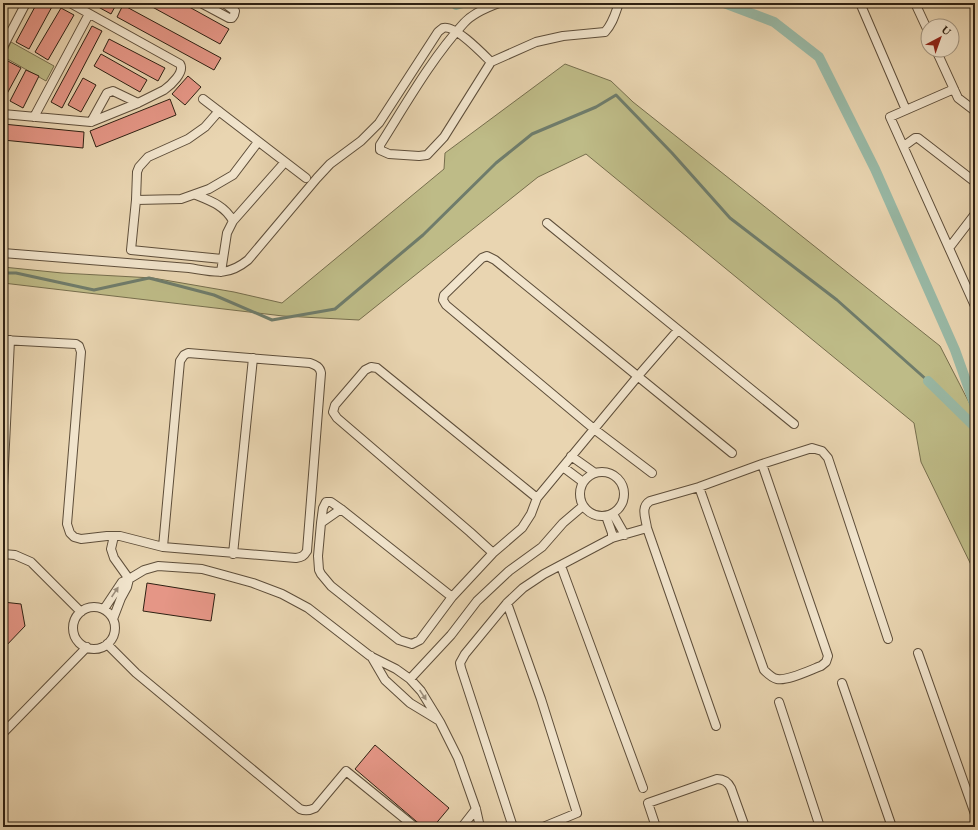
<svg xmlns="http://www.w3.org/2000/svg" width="978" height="830" font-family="'EB Garamond',serif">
	<rect width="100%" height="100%" fill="#e9d5b1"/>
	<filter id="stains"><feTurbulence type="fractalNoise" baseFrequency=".005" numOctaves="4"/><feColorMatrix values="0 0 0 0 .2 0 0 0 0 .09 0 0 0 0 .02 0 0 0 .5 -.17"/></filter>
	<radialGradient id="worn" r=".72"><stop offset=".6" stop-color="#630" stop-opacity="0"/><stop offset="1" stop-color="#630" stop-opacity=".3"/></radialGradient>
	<path fill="#bebb87" stroke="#766e4d" d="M11,42L54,66L46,81L4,57Z
		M565,64L611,81L633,102L940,346L975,414V573L921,462L914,423L586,154L538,177L359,320L283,316L3,283V267L62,273L153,278L234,292L282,303L444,169L445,153Z"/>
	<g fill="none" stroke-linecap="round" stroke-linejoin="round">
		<path stroke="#6f7c6b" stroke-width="3" d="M3,273H16L94,290L149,278L214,295L272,320L335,309L423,235L496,163L532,134L596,107L616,95L672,153L730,218L837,300L928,381"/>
		<path stroke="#99b9a6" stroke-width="10" d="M724,3L774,22L819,57L875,169L955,350L975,406
			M456,5L463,3
			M928,381L975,427"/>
	</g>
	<path fill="#e59686" stroke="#2f2113" d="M3,3H9L3,14Z
		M37,3H54L29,49L16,42Z
		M91,3H117L111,14Z
		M145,3H182L229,29L220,44Z
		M123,5L221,58L214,70L117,17Z
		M61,8L74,15L48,60L35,52Z
		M92,26L102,31L62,108L51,102Z
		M109,39L165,68L158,81L103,51Z
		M101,54L147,80L140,92L94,66Z
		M6,60L21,68L3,101V66Z
		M26,70L39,76L23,108L10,101Z
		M188,76L201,87L185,105L172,94Z
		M83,78L96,85L81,112L68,105Z
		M170,99L176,115L96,147L90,131Z
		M3,124L84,132L83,148L3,140Z
		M147,583L215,594L211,621L143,611Z
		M3,602L21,604L25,626L3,649Z
		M375,745L449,808L433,827H423L355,769Z"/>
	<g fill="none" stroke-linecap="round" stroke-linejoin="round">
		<defs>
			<path id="minor" d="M201,3L229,18H232L234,15L235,11L224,3
				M499,3C488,7 472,14 464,23C431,59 406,104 380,145V150L389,154L419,156L427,155L444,137L491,62L536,42L563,36L605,32C613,23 615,14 619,3
				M860,3L906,110
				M915,3L928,31
				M3,47L26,3
				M936,50L958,98L975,111
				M954,89L890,117L975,306
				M203,99L306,178
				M219,111L205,127L188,139L148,157L139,167L137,172L136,200L131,250L222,259
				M3,114L91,122L138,103L164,90C171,85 185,72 180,64L70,3
				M34,117L89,14
				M91,122L107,93L113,91L138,103
				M904,146L915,138H918L975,182
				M196,195C211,201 225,206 233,221
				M136,200L181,199L209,189L233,175L258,142
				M547,223L794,424
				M949,248L975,214
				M3,253L189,268C214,272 227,277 248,260L317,178L330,164L361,141L379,123L438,32C439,31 443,28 443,28C454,24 483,54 491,62
				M221,272L227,233L233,221L285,162
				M3,340L76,344L79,346L81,352L67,524L70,533L74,537L81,539L107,536H120L163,547L296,558C302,557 304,556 307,551L321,373C320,367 316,365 310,363L188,353L184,355L180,361L163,547
				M571,456L595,473
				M563,467L583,482
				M580 494a22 22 0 1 1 44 0a22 22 0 1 1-44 0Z
				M652,473L594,429L446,305L443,300L444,295L482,258L487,256L495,260L732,453
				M3,486L10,340
				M699,487L764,670C768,674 772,678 777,679C788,681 810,670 821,666L826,662L828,656L762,464
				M613,514L625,535
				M606,516L612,533V538
				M321,523L323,508L326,502H331L341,509
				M114,536L111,549L114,558L129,579
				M493,553L470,532L337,418L333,412L335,405L365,370L371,367L377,368L537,498
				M3,554L15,555L31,562L81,612
				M233,554L253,358
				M561,566L643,788
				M452,597L341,509L321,523L318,556L319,570L321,574L331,586L399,640L412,644L420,640L452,597L493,553L522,528L531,514L537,498L638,376L678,330
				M507,603L541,699L577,813L543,827
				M73 628a21 21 0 1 1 42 0a21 21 0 1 1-42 0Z
				M104,609L122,582L129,579L144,570L158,566L202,569L224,575L253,583L282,594L308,608L370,656L396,669L410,679L421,691L440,722L458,758L476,809L480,827
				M113,619L121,598L127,587L129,579
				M107,644L136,673L300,809C305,811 309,811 315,808L346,771L415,827
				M918,653L975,814
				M371,656L385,680L410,703L438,720
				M410,679L451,635L477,601L509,571L542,547L563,523L583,506
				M842,683L892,827
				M779,702L820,827
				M716,726L647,528C646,519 640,507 650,501L699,487L762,464L812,448L822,451L828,458L888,639
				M3,733L87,647
				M462,827L476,809
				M514,827L512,824L461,668L460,663L465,654L507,603L523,588L544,574L612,538L647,528
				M656,827L648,803L717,779C724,779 728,782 731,788L745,827"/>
		</defs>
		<use href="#minor" stroke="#5e4e3a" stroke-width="10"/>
		<use href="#minor" stroke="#f1e4cc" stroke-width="8"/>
	</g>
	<defs><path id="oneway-solid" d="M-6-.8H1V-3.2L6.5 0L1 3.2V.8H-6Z"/></defs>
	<g fill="#9a8c79">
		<use href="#oneway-solid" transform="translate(115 592) rotate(-56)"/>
		<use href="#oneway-solid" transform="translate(423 695) rotate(56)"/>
	</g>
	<rect width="978" height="830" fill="none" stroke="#e9d5b1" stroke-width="16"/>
	<rect x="4" y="4" width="970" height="822" fill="none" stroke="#2f2113" stroke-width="2"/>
	<rect x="8" y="8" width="962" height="814" fill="none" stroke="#2f2113"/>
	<g transform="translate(940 38) rotate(41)"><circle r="19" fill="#f1e4cc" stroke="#a39682"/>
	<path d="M0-3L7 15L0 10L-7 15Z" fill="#8f2418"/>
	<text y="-6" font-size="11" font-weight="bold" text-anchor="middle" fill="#2f2113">U</text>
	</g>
	<rect width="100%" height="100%" filter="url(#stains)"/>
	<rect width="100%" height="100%" fill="url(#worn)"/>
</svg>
